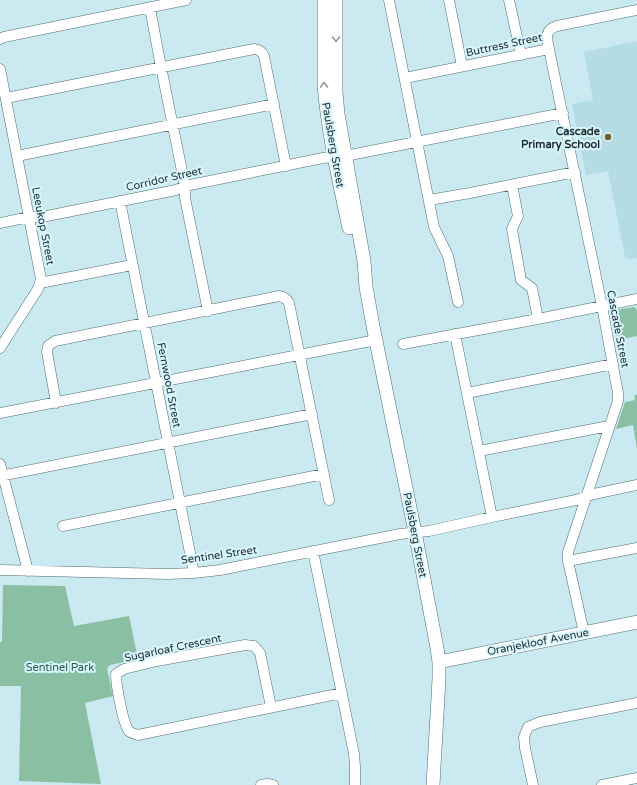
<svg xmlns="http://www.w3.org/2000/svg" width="637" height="785" font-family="'Varela Round',sans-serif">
	<rect width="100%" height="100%" fill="#cae9f0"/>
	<path fill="#b5dce5" d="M637,41V258L630,259L625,257L608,171L586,175L572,104L593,100L584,52Z"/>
	<path fill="#8bbfa4" d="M635,307L636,310H637V336L616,340L611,318L615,310Z
		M634,395H637V449L633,425L616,429L625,402L635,400Z
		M3,585L65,586L74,626L129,616L138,659L110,665L107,669L113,696L85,703L101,784L19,781L21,686H0V642H2Z"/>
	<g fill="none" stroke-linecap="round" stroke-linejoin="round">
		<defs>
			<path id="minor" d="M389,0L434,227L448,256L458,302
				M449,0L462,66
				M509,0L521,55
				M150,8L161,67L185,186V198L208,311
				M0,39L4,37L186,0
				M0,69L41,279L38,289L0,348
				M405,78L549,49
				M6,98L254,49C259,50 262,51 264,56L286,166
				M17,156L274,104
				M512,185L518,216L512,229L521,280L532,288L538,319
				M429,200L470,193L575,172
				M120,201L194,573
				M0,223L29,217H42L176,190L185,186L323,158L345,156L563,113
				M40,283L132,265
				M455,334L492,517
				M403,344L538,319L637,299
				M467,393L613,364
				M56,403L47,352L48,346L55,341L279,296C284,297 287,299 289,303L329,500
				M0,413L376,340
				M479,451L609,426
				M0,464L28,571
				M0,476L312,414
				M63,526L324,474
				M313,551L354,754L355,766V785
				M568,561L637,548
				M0,570L168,574L194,573L220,570L400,534L429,531L492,517L576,500L594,494L637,485
				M584,633L568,561V552L618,401V393L602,306L549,49C547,39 544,30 557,26L637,10
				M271,707L260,653L254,646L245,645L157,661L124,669L116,674C116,685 123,724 129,731C131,733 135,734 138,735L342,693
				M261,785L267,784L273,785
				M533,785L525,748L524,737L528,727L540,722L637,703
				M602,785L637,778"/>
			<path id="tertiary" d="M324,0V85C328,133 339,181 349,228
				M336,0V92L338,114L364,261L366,287L373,326L415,532L437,648L439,662V679L433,785
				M439,662L637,622"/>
		</defs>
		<use href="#minor" stroke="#516c73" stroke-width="11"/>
		<use href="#tertiary" stroke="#516c73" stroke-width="14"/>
		<use href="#minor" stroke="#fff" stroke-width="10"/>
		<use href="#tertiary" stroke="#fff" stroke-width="13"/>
	</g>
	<defs><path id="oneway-chevron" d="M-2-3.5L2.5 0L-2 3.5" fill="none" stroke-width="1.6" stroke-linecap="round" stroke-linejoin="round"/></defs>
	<g stroke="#929899">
		<use href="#oneway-chevron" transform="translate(336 39) rotate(90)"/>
		<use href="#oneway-chevron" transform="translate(324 85) rotate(-92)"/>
	</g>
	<circle fill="#755e2e" stroke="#d7f6fe" stroke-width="1.5" cx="608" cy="137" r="4"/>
	<g text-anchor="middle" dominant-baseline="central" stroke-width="4" stroke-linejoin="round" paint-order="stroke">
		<g font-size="11" fill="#243033" stroke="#d7f6fe">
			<text transform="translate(504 45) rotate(-12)">Buttress Street</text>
			<text transform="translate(333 145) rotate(80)">Paulsberg Street</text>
			<text transform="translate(164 179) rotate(-13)">Corridor Street</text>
			<text transform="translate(43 226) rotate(79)">Leeukop Street</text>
			<text transform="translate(618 329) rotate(79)">Cascade Street</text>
			<text transform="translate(169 385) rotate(79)">Fernwood Street</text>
			<text transform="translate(415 535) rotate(79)">Paulsberg Street</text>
			<text transform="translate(219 555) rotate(-8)">Sentinel Street</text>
			<text transform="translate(538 642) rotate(-11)">Oranjekloof Avenue</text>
			<text transform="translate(173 648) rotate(-12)">Sugarloaf Crescent</text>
		</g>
		<g font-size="11" font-weight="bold" fill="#243033" stroke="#d7f6fe" text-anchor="end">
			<text x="600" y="131">Cascade<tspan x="600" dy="13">Primary School</tspan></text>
		</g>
		<g font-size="11" fill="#255e45" stroke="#d7f6fe">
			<text x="60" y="667">Sentinel Park</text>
		</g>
	</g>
</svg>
